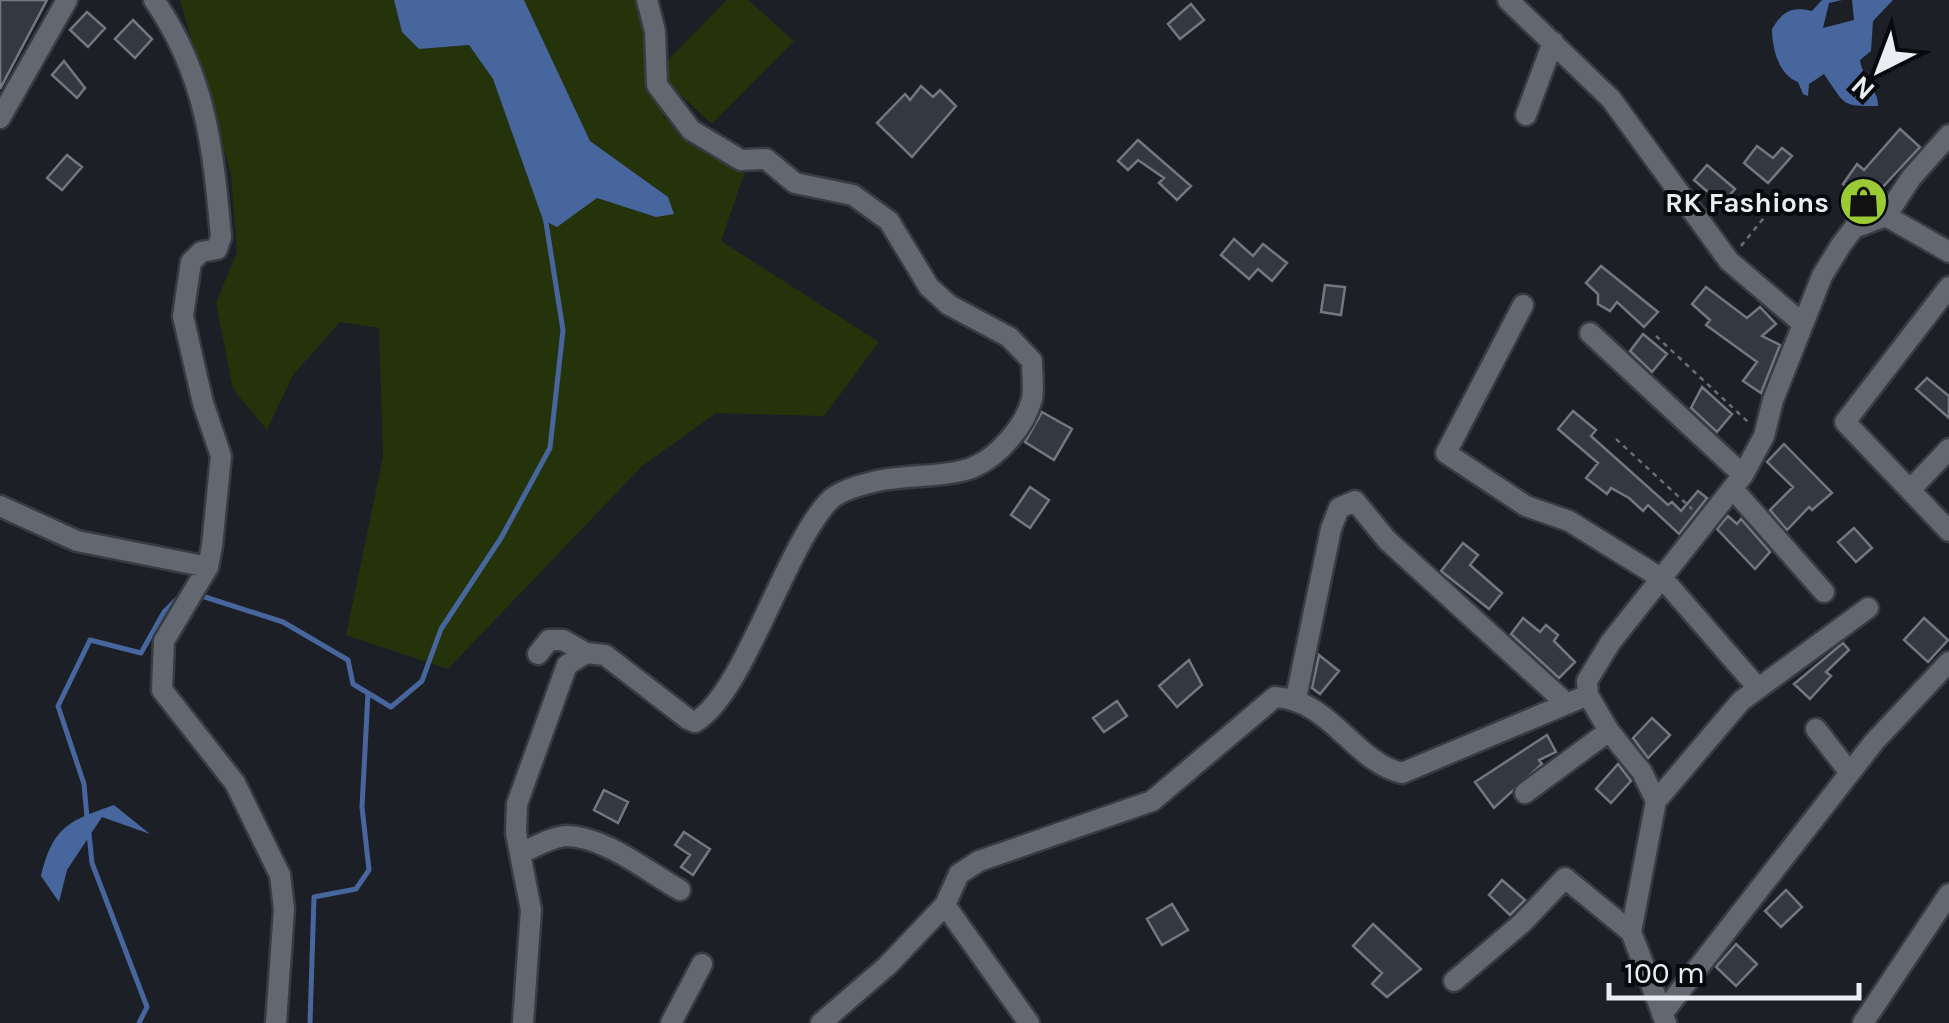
<svg xmlns="http://www.w3.org/2000/svg" width="1949" height="1023" font-family="Karla,sans-serif">
	<rect width="100%" height="100%" fill="#1c1f26"/>
	<path fill="#25330b" d="M180,0H394L402,32L419,49L469,45L493,79L543,220L597,198L656,217L668,197L590,141L524,0H636L664,118L744,174L721,241L879,342L824,416L716,413L642,466L448,669L346,635L383,457L379,328L340,322L293,375L267,430L233,389L216,303L237,252L231,174Z
		M727,0H748L794,41L712,124L656,72Z"/>
	<path fill="#48669e" d="M394,0H524L590,141L668,197L674,214L656,217L597,198L557,227L543,220L493,79L469,45L419,49L402,32Z
		M1822,0H1842L1829,3L1823,28L1854,20L1852,0H1893L1873,21L1871,51L1860,60C1862,77 1879,91 1878,106C1841,106 1846,106 1824,74L1809,84L1808,96L1803,94L1798,82C1779,75 1772,49 1772,29C1783,11 1791,6 1812,11Z
		M114,805L150,834L102,817L67,870L59,902L41,876C53,827 68,821 114,805Z"/>
	<g fill="none" stroke-linecap="round" stroke-linejoin="round">
		<path stroke="#48669e" stroke-width="5" d="M205,597L283,622L348,660L353,684L391,707L422,681L441,629L501,538L550,448L563,330L545,216
			M87,818L84,784L58,706L90,640L141,653L164,612L181,595
			M89,834L92,863L147,1007L139,1023
			M310,1023L314,897L356,889L369,870L362,807L368,693"/>
	</g>
	<path fill="#343840" stroke="#737880" stroke-width="2.5" d="M0,0H47L0,89Z
		M1191,4L1204,20L1180,39L1168,24Z
		M87,12L105,28L88,47L70,30Z
		M133,20L152,39L135,58L115,39Z
		M64,61L85,88L77,98L52,75Z
		M921,86L933,97L940,90L956,106L912,157L877,123L905,94L910,100Z
		M1900,129L1920,147L1866,205L1843,184L1857,164L1864,170Z
		M1138,140L1191,186L1177,200L1159,183L1164,178L1138,160L1128,170L1118,161Z
		M1757,146L1773,158L1782,148L1792,156L1768,183L1744,163Z
		M67,155L82,167L62,190L47,178Z
		M1707,165L1735,189L1722,204L1694,180Z
		M1234,239L1253,256L1263,244L1287,263L1272,281L1258,269L1249,279L1221,255Z
		M1601,266L1658,312L1644,327L1617,302L1610,311L1598,304V294L1586,283Z
		M1325,285L1345,287L1341,315L1321,312Z
		M1706,287L1747,318L1760,307L1776,324L1762,336L1780,345L1761,393L1743,381L1757,362L1706,325L1710,320L1692,304Z
		M1643,334L1667,354L1652,372L1630,351Z
		M1927,378L1949,396V418L1916,389Z
		M1702,387L1732,414L1717,432L1691,408Z
		M1573,411L1596,430L1591,436L1668,505L1672,502L1681,511L1698,491L1707,498L1679,534L1648,505L1643,511L1629,498L1611,488L1607,494L1586,478L1598,463L1558,429Z
		M1042,412L1072,429L1054,460L1025,442Z
		M1784,444L1832,493L1812,510L1809,507L1787,530L1770,510L1793,487L1767,462Z
		M1030,487L1049,500L1030,528L1011,515Z
		M1728,516L1737,524L1741,519L1770,552L1755,569L1717,529Z
		M1854,528L1872,548L1856,562L1838,542Z
		M1463,543L1478,555L1470,565L1502,593L1489,609L1441,571Z
		M1523,618L1540,632L1546,625L1558,635L1554,641L1575,662L1559,678L1511,634Z
		M1924,618L1948,640L1928,662L1904,640Z
		M1843,643L1849,650L1826,672L1831,676L1810,699L1794,684Z
		M1319,655L1339,671L1320,694L1312,688Z
		M1189,660L1202,685L1177,707L1159,686Z
		M1117,701L1127,716L1104,732L1093,718Z
		M1652,718L1670,735L1648,758L1633,738Z
		M1547,735L1556,752L1539,760L1542,764L1494,808L1475,782Z
		M1618,764L1631,781L1611,803L1596,789Z
		M604,790L628,802L618,823L594,810Z
		M684,832L710,849L693,875L681,867L690,855L675,845Z
		M1502,880L1525,900L1510,915L1489,895Z
		M1786,890L1802,907L1781,927L1765,911Z
		M1172,904L1188,930L1162,945L1147,919Z
		M1373,924L1421,969L1387,997L1372,984L1382,973L1353,946Z
		M1736,944L1757,964L1736,986L1716,967Z"/>
	<g fill="none" stroke-linecap="round" stroke-linejoin="round">
		<defs>
			<path id="minor" d="M154,0C206,75 213,148 221,237L217,249L201,252L191,262L183,316L203,403L221,456L212,546L208,567L164,641L162,690L235,783L280,875L284,909L276,1023
				M1508,0L1611,99L1729,261L1803,324
				M1526,115L1553,42
				M0,118L67,0
				M1886,216L1911,178L1949,135
				M1949,287L1845,422L1949,531
				M1523,305L1446,453L1526,506L1569,521L1664,580L1758,688
				M1590,333L1743,475
				M1733,489L1824,592
				M1910,490L1949,449
				M0,506L77,541L208,567
				M538,654L549,640H563L586,653
				M1296,698L1331,529L1339,508L1355,501L1387,540L1567,704
				M1816,729L1850,773
				M1525,793L1609,731
				M1656,801L1741,701L1868,608
				M521,853C535,847 551,837 566,836C604,836 648,872 680,890
				M945,905L1029,1023
				M1454,981L1522,923L1565,878L1631,932
				M1662,1014L1874,742L1949,662
				M523,1023L531,910L516,833L517,804L567,665L586,653L605,655L688,719L695,722C743,695 784,550 828,502C839,490 861,485 877,481C905,475 951,477 974,467C999,456 1025,426 1032,399C1034,388 1032,372 1032,361L1009,337L949,305L929,287L889,221L853,195L795,183L766,159L741,160L691,130L657,85L655,31L647,0
				M671,1023L702,964
				M821,1023L887,966L945,905L959,874L979,861L1152,801L1275,697C1331,700 1354,762 1402,773L1588,695
				M1666,1023L1631,932L1656,801L1642,772L1609,731L1588,695L1587,681L1610,643L1743,475L1764,436L1773,400L1822,276L1841,245L1854,228L1886,216L1949,252
				M1863,1023L1949,894"/>
		</defs>
		<use href="#minor" stroke="#383b41" stroke-width="25"/>
		<path stroke="#6a6d73" stroke-width="2.5" stroke-dasharray="5 5" stroke-linecap="butt" d="M1741,246L1772,208
			M1656,336L1748,422
			M1616,439L1692,509"/>
		<use href="#minor" stroke="#636770" stroke-width="20"/>
	</g>
	<defs>
		<symbol id="shop-disc" viewBox="-11 -11 22 22"><circle r="9.5" fill="#9acb35" stroke="#08090c"/><path d="M-5-2.5h2.3a2.7 3.5 0 0 1 5.4 0H5L5.5 6h-11ZM-1.5-2.5h3a1.5 2.3 0 0 0-3 0Z" fill="#111"/></symbol>
	</defs>
	<g fill-rule="evenodd">
		<use href="#shop-disc" x="1836" y="174" width="55" height="55"/>
	</g>
	<g text-anchor="middle" dominant-baseline="central" stroke-width="8" stroke-linejoin="round" paint-order="stroke">
		<g font-size="28" font-weight="bold" fill="#eaedf1" stroke="#08090c" text-anchor="end">
			<text x="1829" y="202">RK Fashions</text>
		</g>
	</g>
	<g transform="translate(1879 70) rotate(222)" stroke="#08090c" stroke-width="8" paint-order="stroke">
	<path d="M0-8L18 38L0 25L-18 38Z" fill="#eaedf1"/>
	<text y="-15" font-size="28" font-weight="bold" text-anchor="middle" fill="#eaedf1">N</text>
	</g>
	<path d="M1609 983v15h250v-15" fill="none" stroke="#eaedf1" stroke-width="5"/>
	<text x="1624" y="983" font-size="30" fill="#eaedf1" stroke="#08090c" stroke-width="8" paint-order="stroke">100 m</text>
</svg>
